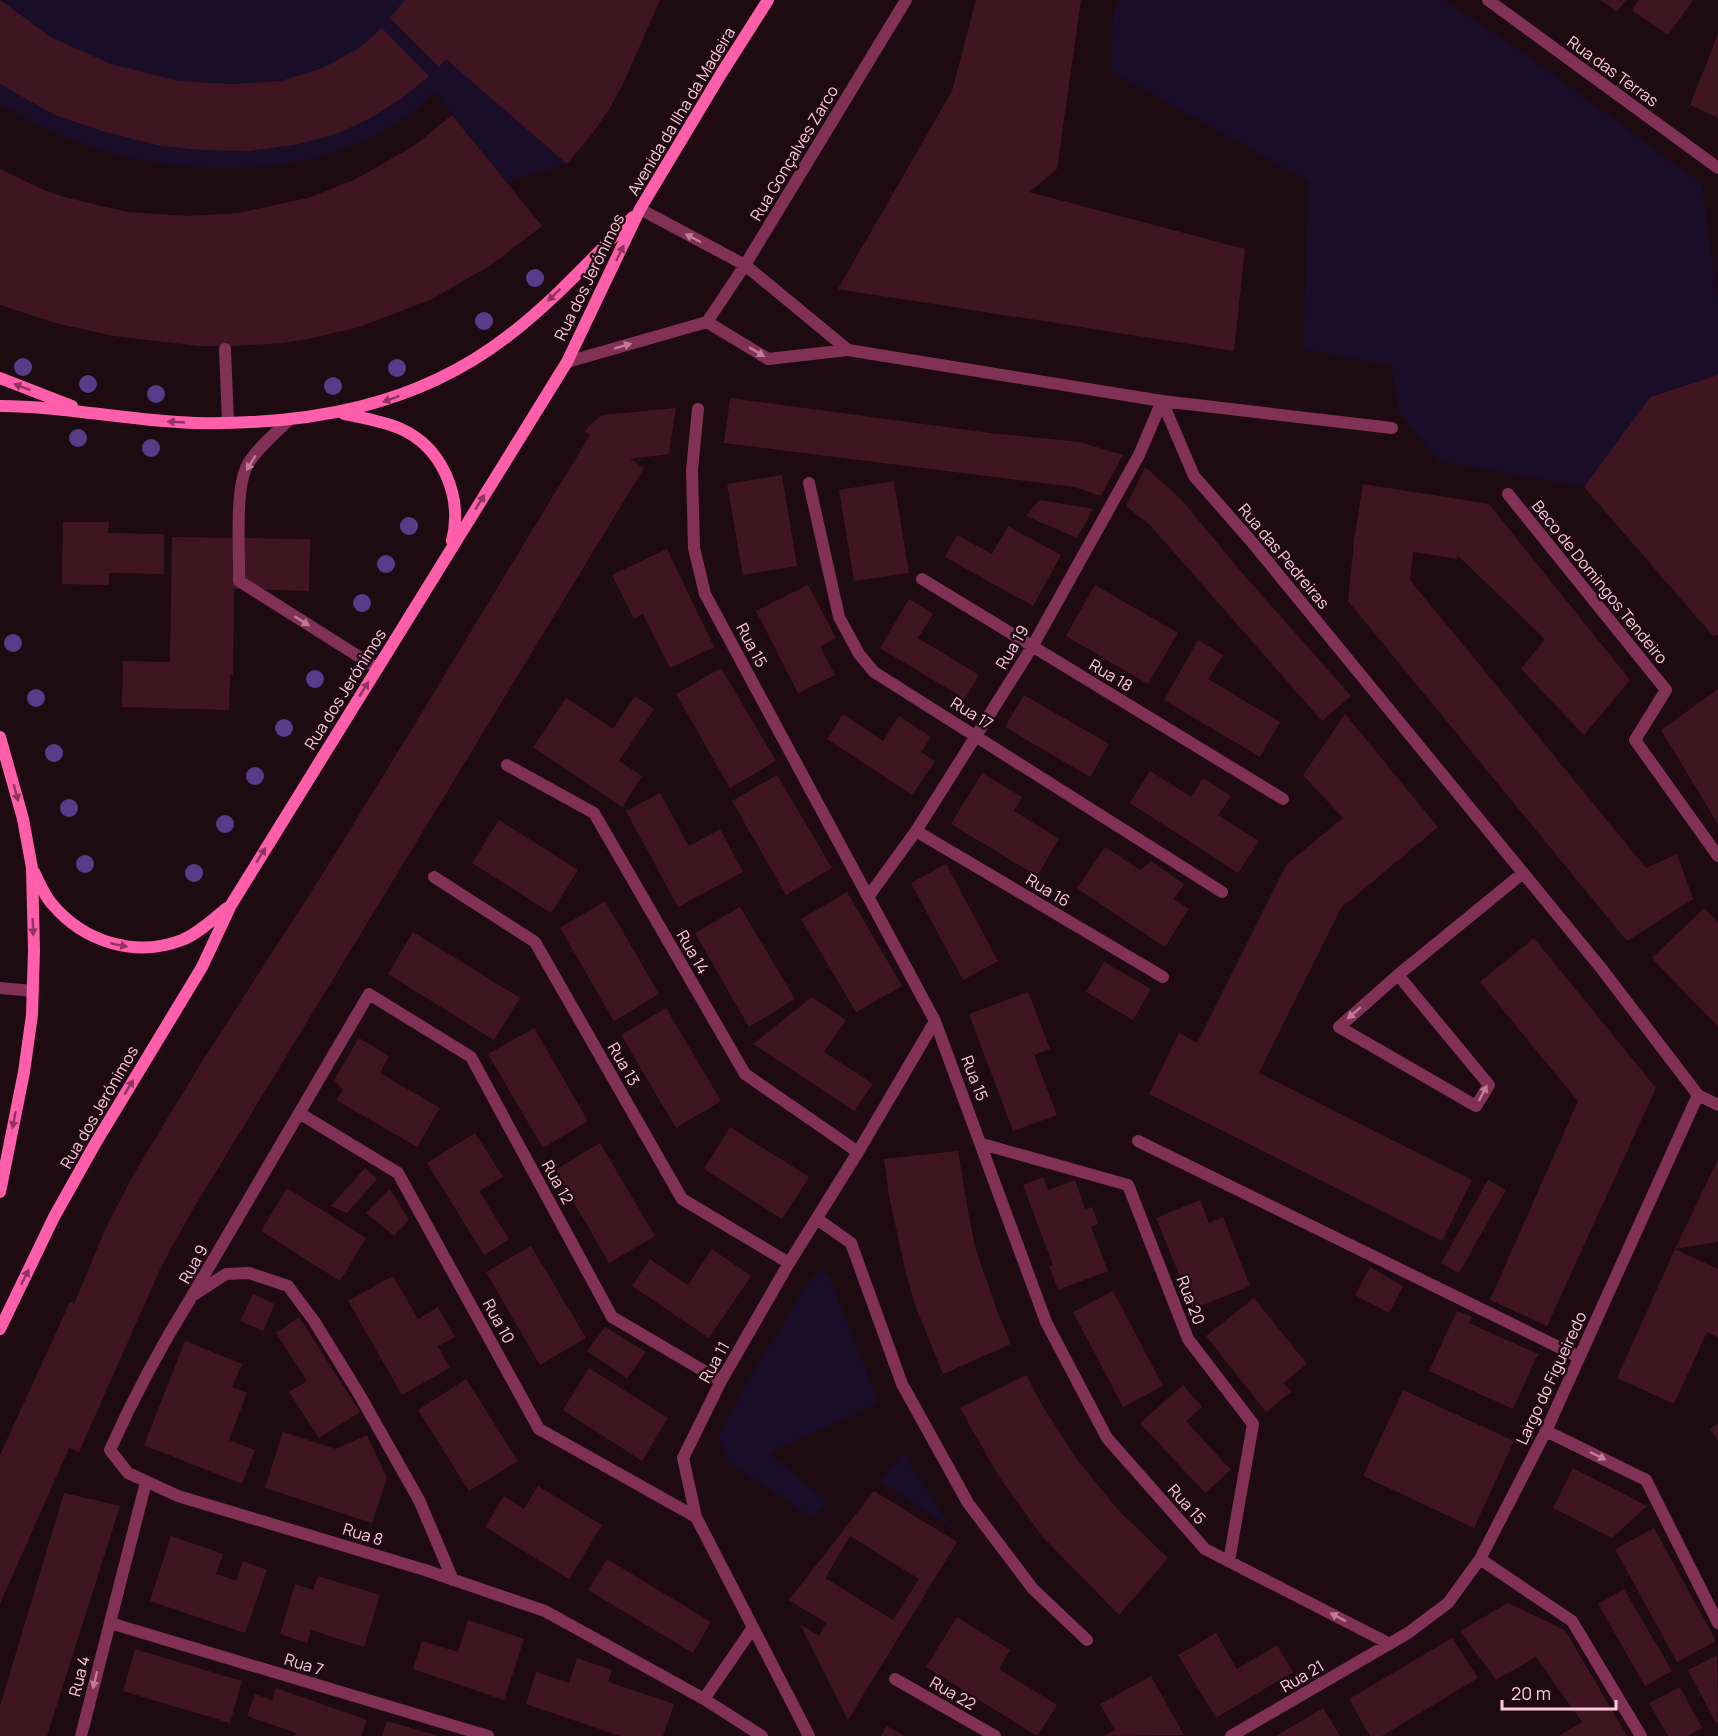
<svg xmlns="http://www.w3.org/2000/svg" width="1718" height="1736" font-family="Manrope,sans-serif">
	<rect width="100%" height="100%" fill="#1e0a11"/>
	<path fill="#190d28" d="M0,0H660L625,80L610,108L592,134L567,164L506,182L435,92C425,101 415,112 404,119C304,187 155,179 48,130C32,123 16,113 0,104Z
		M1121,0H1445L1543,67L1702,184L1718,302V375L1650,397L1584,487L1439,461L1400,415L1391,366L1303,349L1308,181L1111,71L1113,12Z
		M822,1270L830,1278L879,1403L769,1453L828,1502L813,1518L728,1462L718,1436L746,1384L810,1279Z
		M903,1452L953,1529L880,1482Z"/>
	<path fill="#401522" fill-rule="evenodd" d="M0,0L52,38L111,64L178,81L232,84L281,81L323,68L359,48L382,28L429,76L402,98L367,120L333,135L295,145L249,151L201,150L157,145L102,131L55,115L0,84Z
		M405,0H660L625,80L610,108L592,134L567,164L446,59L439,67L390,18Z
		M976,0H1081L1057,169L1029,192L1245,249L1234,351L838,289L952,91Z
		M1601,0H1626L1617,12Z
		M1639,0H1693L1668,35L1632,10Z
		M1718,34V118L1690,105Z
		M452,115L542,226L491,265L432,299L359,327L313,338L284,343L232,346H199L114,336L59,324L0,305V169L44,190L64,197L127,212L188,216L238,213L308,198L354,180L414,146Z
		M1718,375V635L1713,636L1584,487L1650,397Z
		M730,398L990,433L1080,442L1123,455L1101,496L1074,487L724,443Z
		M676,408L669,454L630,459L644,468L192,1211L162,1265L79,1452L69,1448L0,1604V1455L70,1302L74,1304L105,1230L132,1177L203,1060L329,864L407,737L590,435L585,432L588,427L602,415Z
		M1145,467L1181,499L1243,574L1351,696L1322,721L1150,525L1126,506Z
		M782,475L797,566L743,575L727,484Z
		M894,481L909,573L854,581L839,490Z
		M1363,484L1489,504L1630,680L1584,735L1521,669L1545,639L1457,555V559L1413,552L1410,580L1646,868L1677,854L1693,899L1627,941L1348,601L1354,541Z
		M1039,500L1093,509L1077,538L1026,516Z
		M63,522H109L108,533L164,534V574L109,573V585L62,584Z
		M1008,526L1061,555L1033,606L945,557L957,535L992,554Z
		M172,537L310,539L309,591L234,589L233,675H230L229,710L122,707L123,661L170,662Z
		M667,549L714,647L670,668L643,614L634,619L612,575Z
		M808,585L836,638L820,646L835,675L798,693L756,611Z
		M1095,585L1178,633L1148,684L1066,636Z
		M909,599L933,614L918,638L979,675L965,699L880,648Z
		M1198,640L1223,655L1208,679L1280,722L1260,757L1164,700Z
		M721,668L776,761L730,788L676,694Z
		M1718,689V824L1661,730Z
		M1024,695L1109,744L1090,777L1005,727Z
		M635,696L654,709L619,761L642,776L622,807L533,747L566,698L613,729Z
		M843,714L883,741L899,716L931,737L921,752L935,761L912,795L827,739Z
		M1345,714L1438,827L1341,908L1259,1073L1472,1180L1442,1241L1149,1094L1179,1033L1197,1043L1286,865L1343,818L1303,775Z
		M1150,771L1191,797L1203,778L1231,796L1218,815L1259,841L1238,873L1130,803Z
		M982,773L1022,797L1014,811L1059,839L1037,876L951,824Z
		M777,775L832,868L786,895L732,801Z
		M660,793L689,846L720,829L743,872L678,907L626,811Z
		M499,820L578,870L551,913L472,863Z
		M1105,847L1140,870L1151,861L1184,884L1174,899L1189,909L1165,947L1077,888Z
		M946,864L998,961L963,980L911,883Z
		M847,892L902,986L856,1012L801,919Z
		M605,901L659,994L614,1021L560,928Z
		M740,907L795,999L749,1027L695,933Z
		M1704,908L1718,923V1027L1652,958Z
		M413,932L520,998L494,1040L388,974Z
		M1534,938L1656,1088L1547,1326L1490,1300L1578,1101L1480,982Z
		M1104,962L1151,989L1133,1020L1086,992Z
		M1028,992L1050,1049L1034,1055L1057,1115L1013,1131L969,1014Z
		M812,997L846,1020L824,1052L873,1084L854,1111L753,1044Z
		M666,1008L721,1101L676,1128L621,1035Z
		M534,1028L588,1121L543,1148L488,1054Z
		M359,1038L389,1056L380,1073L440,1108L417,1147L336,1100L343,1090L334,1080Z
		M730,1127L809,1177L782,1219L704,1169Z
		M475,1133L503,1177L479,1191L509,1239L484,1255L427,1163Z
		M600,1143L655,1236L609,1263L555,1170Z
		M958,1151L969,1217L976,1250L998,1313L1011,1344L943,1374L915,1305L905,1269L889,1196L884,1159Z
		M1718,1159V1242L1675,1249L1718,1269V1337L1707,1332L1674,1404L1617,1378L1675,1249Z
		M365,1168L377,1179L347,1213L331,1206Z
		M1043,1177L1048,1190L1075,1180L1085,1209L1092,1207L1098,1224L1091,1227L1108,1271L1058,1290L1049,1266L1053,1265L1023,1185Z
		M1488,1180L1506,1190L1459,1273L1441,1263Z
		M287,1188L366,1238L340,1281L261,1231Z
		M390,1189L409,1220L394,1236L366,1213Z
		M1200,1200L1209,1223L1223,1217L1250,1286L1193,1309L1156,1218Z
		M531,1246L586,1338L540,1365L486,1272Z
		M712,1249L751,1276L709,1338L632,1286L650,1259L688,1285Z
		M1370,1267L1403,1286L1389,1313L1355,1295Z
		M393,1276L418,1319L438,1307L455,1337L438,1346L450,1368L402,1395L348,1301Z
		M1113,1291L1163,1386L1123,1407L1073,1312Z
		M253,1294L275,1304L263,1331L240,1321Z
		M1254,1298L1307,1364L1283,1383L1291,1392L1266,1412L1206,1336Z
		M1457,1311L1472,1317L1469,1323L1538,1354L1513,1409L1429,1371Z
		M299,1317L360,1412L319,1438L289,1392L307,1381L276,1333Z
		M605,1327L646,1352L627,1378L587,1351Z
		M185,1341L242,1364L232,1387L247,1393L229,1440L255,1450L242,1484L144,1445Z
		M589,1368L668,1418L642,1461L563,1410Z
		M1026,1375L1042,1405L1078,1461L1120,1512L1168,1558L1119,1615L1041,1535L998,1475L960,1408Z
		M466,1379L518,1461L469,1491L418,1410Z
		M1183,1385L1202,1407L1186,1421L1231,1470L1205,1493L1140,1423Z
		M1403,1390L1514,1441L1474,1528L1363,1476Z
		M1718,1424V1441L1710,1429Z
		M283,1432L336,1449L367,1435L387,1478L372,1523L265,1488Z
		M1573,1468L1647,1506L1612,1538L1553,1508Z
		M538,1486L602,1525L569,1579L485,1527L504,1496L524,1509Z
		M874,1491L957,1542L848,1720L800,1624L819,1636L826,1623L789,1600ZM850,1536L919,1579L893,1620L825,1578Z
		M64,1493L120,1506L47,1736H0V1706Z
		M1654,1528L1716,1641L1677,1662L1615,1549Z
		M171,1536L223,1554L216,1574L236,1581L243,1561L267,1570L245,1633L150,1601Z
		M607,1559L711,1622L693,1653L588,1590Z
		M318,1576L380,1595L364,1647L311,1630L307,1643L280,1634L295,1584L313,1590Z
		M1624,1589L1672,1671L1645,1686L1598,1604Z
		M1508,1603L1565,1630L1627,1736H1558L1582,1722L1536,1657L1496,1680L1460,1631Z
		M957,1617L1010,1650L999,1669L1057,1705L1037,1736L926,1667Z
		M468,1620L524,1639L504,1700L413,1669L422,1641L458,1652Z
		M1216,1633L1237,1669L1277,1645L1293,1672L1216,1718L1178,1655Z
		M1452,1638L1478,1678L1382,1736H1370L1349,1699Z
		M135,1649L242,1681L230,1723L123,1691Z
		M1717,1655L1718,1722L1716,1723L1688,1670Z
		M577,1658L612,1670L608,1682L674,1704L663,1736H620L526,1704L536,1672L569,1683Z
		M1151,1676L1184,1735L1104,1736L1115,1730L1100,1704Z
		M1680,1687L1702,1728L1688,1736H1668L1649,1703Z
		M276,1688L367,1720L361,1736H295L296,1733L247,1716L255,1694L272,1700Z
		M1323,1708L1340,1736H1276Z
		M387,1721L436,1735V1736H382Z
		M887,1726L904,1736H881Z"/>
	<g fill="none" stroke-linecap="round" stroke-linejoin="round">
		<path stroke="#813156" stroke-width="12" d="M225,349L228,422
			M290,419C276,433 258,447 248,464C234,488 240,552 239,581L377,668
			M0,988L33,991
			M1138,1141L1579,1357"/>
		<path stroke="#813156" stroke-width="12" d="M1488,0L1718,168
			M640,209L745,265L848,350
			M707,322L745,265L906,0
			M567,362L707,322L768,359L848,350L1162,401L1194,476L1251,541L1601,968L1698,1095L1546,1431L1480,1559L1448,1603L1408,1633L1231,1736
			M698,409L692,470L694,548L705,594L935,1021L1046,1322L1107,1438L1205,1549L1390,1644
			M809,483L839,617L859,654L874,672L1222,892
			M1508,494L1666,690L1635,740L1718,856
			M922,579L1283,799
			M507,765L594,813L745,1074L858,1152
			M916,831L1163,977
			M434,877L535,942L682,1199L789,1263
			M868,897L916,831L1032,647L1139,455L1162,401L1392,428
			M1398,975L1489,1085L1476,1106L1339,1027L1398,975L1523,873
			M1698,1095L1718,1105
			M299,1113L398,1173L539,1429L696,1517
			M982,1144L1128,1185L1188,1339L1253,1424L1229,1561
			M817,1219L851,1243L902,1384L968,1503L1033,1589L1087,1640
			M192,1296C161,1346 134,1396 110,1450L128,1473L178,1496L425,1570L545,1611L704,1699L762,1736
			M1546,1431L1646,1480L1718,1623
			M1480,1559L1572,1621L1641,1736
			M453,1580L419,1500L359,1394L314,1321L288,1286L249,1273L226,1274L192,1296L369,994L471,1057L612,1317L721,1381
			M110,1623L488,1736
			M895,1679L995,1736
			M704,1699L752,1629
			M81,1736L146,1482
			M809,1736L696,1517L683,1458L721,1381L789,1263L858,1152L935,1021"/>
		<path stroke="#ff5eab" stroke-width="12" d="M0,378L72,406
			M0,406C65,406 129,421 195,423C308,425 416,407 508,336C554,301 593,257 633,217
			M344,414C363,418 382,421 399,428C443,447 463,497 452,541
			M0,737L23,819L32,868L34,950L32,1015L24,1072L0,1192
			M34,872C39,882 44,895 52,904C84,942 135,958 182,940C199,933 213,919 227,908
			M0,1329L54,1217L95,1144L202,967L231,905L567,362L640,209L721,74L768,0"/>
	</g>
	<g fill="#573c89">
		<circle cx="535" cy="278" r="9"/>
		<circle cx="484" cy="321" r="9"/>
		<circle cx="23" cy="367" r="9"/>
		<circle cx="397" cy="368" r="9"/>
		<circle cx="88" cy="384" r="9"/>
		<circle cx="333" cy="386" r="9"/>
		<circle cx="156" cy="394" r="9"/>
		<circle cx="78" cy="438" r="9"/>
		<circle cx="151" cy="448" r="9"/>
		<circle cx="409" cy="526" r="9"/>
		<circle cx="386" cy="564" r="9"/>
		<circle cx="362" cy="603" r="9"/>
		<circle cx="13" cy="643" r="9"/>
		<circle cx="315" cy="679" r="9"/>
		<circle cx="36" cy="698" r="9"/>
		<circle cx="284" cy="728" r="9"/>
		<circle cx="54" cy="753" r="9"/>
		<circle cx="255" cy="776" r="9"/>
		<circle cx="69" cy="808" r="9"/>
		<circle cx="225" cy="824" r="9"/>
		<circle cx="85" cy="864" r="9"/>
		<circle cx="194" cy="873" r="9"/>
	</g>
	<defs><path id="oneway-solid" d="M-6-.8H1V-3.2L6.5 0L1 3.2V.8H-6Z" transform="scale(1.5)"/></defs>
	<g fill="#c07c9a">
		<use href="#oneway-solid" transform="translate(693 238) rotate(-152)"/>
		<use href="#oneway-solid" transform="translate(623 346) rotate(-16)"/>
		<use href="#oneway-solid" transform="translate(757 352) rotate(31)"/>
		<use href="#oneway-solid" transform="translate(251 463) rotate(121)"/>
		<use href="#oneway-solid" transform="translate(302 621) rotate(32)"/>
		<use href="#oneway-solid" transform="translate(1354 1013) rotate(139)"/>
		<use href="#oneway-solid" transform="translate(1483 1093) rotate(-63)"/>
		<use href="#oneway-solid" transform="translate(1598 1456) rotate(26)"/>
		<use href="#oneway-solid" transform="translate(1338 1617) rotate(-153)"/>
		<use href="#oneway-solid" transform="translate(95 1680) rotate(104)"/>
	</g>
	<g fill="#8e345e">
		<use href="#oneway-solid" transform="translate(620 253) rotate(-64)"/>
		<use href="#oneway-solid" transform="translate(554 295) rotate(136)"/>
		<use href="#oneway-solid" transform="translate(22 387) rotate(-159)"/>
		<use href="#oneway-solid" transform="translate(391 399) rotate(160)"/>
		<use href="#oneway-solid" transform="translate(176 422) rotate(-177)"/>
		<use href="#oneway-solid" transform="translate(480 502) rotate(-58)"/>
		<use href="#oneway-solid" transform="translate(364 689) rotate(-58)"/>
		<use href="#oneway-solid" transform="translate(16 793) rotate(75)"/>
		<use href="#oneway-solid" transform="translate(261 855) rotate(-58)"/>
		<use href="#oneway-solid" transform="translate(33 927) rotate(88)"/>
		<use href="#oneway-solid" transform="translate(119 945) rotate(12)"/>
		<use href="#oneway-solid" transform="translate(129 1087) rotate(-59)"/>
		<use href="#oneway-solid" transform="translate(14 1120) rotate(101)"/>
		<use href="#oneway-solid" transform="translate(25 1277) rotate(-64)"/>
	</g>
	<g text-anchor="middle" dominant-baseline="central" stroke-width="5" stroke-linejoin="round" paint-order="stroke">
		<g font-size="16" fill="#ffc7dd" stroke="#1e0a11">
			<text transform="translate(1613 71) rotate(36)">Rua das Terras</text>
			<text transform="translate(681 111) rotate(-59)">Avenida da Ilha da Madeira</text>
			<text transform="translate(794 153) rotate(-59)">Rua Gonçalves Zarco</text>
			<text transform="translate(589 277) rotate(-64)">Rua dos Jerónimos</text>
			<text transform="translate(1284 556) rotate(50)">Rua das Pedreiras</text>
			<text transform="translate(1600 582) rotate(51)">Beco de Domingos Tendeiro</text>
			<text transform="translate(752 645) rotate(62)">Rua 15</text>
			<text transform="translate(1012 647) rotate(-59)">Rua 19</text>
			<text transform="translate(1111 675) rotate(31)">Rua 18</text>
			<text transform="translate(345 689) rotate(-58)">Rua dos Jerónimos</text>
			<text transform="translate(972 713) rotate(32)">Rua 17</text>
			<text transform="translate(1048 890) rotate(31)">Rua 16</text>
			<text transform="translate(693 952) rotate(60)">Rua 14</text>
			<text transform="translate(624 1064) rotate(60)">Rua 13</text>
			<text transform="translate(975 1078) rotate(69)">Rua 15</text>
			<text transform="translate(99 1107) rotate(-60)">Rua dos Jerónimos</text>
			<text transform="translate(558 1182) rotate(61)">Rua 12</text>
			<text transform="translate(193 1264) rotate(-61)">Rua 9</text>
			<text transform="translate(1191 1300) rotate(69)">Rua 20</text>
			<text transform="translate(499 1321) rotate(61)">Rua 10</text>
			<text transform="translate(714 1362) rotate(-61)">Rua 11</text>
			<text transform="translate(1551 1378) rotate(-65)">Largo do Figueiredo</text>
			<text transform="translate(1187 1504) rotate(48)">Rua 15</text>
			<text transform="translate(363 1534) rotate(17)">Rua 8</text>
			<text transform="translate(304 1664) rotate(17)">Rua 7</text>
			<text transform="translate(79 1676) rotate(-76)">Rua 4</text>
			<text transform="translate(1302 1676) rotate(-30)">Rua 21</text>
			<text transform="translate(953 1693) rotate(30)">Rua 22</text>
		</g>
	</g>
	<path d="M1502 1700v9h114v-9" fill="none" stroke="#ffc7dd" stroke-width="3"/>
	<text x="1511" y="1700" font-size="18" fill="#ffc7dd" stroke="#1e0a11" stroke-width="4.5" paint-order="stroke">20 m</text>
</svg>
